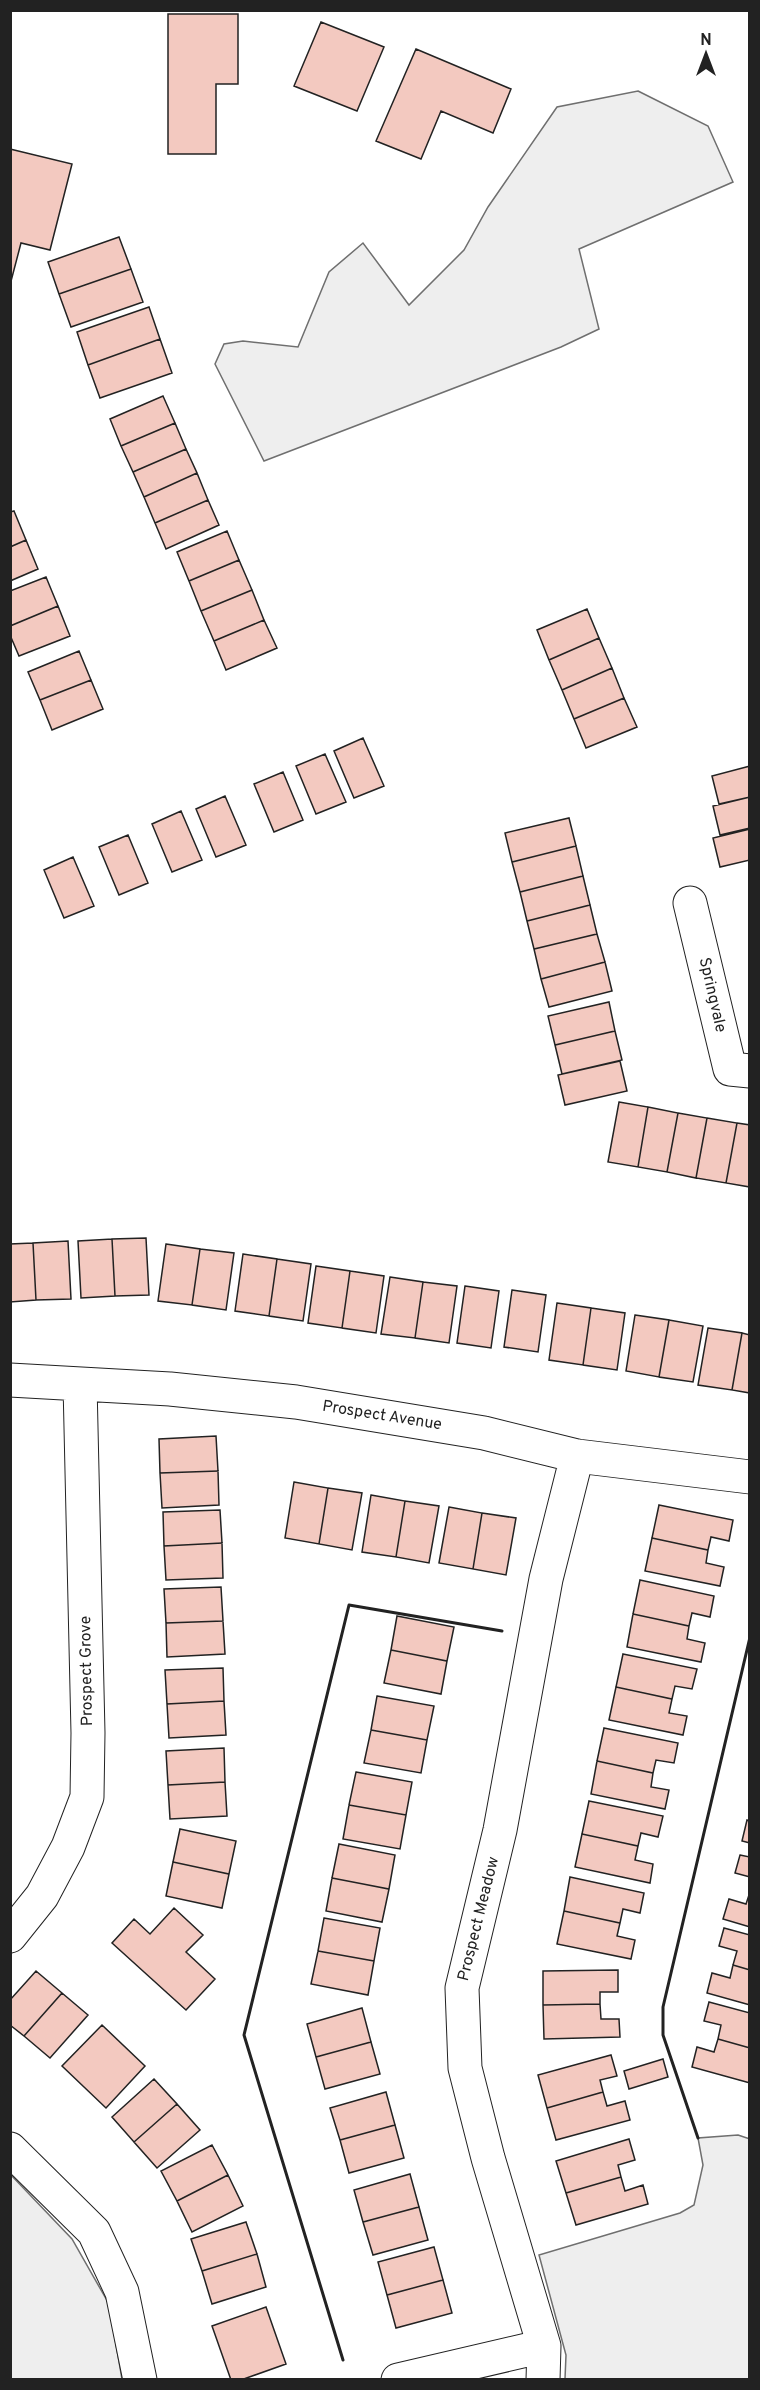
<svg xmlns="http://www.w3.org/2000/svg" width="760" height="2390" font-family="Overpass,sans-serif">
	<rect width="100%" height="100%" fill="#fff"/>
	<path fill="#eee" stroke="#6f6f6f" stroke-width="1.5" d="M638,91L708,126L733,182L579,249L599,329L561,347L264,461L215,364L224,344L243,341L298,347L329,272L363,243L409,305L464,250L488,207L557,107Z
		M738,2135L750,2139L749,2379H565L566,2355L539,2255L680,2213L694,2205L703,2165L698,2138Z
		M10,2174L72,2239L109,2304L122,2379H11Z"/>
	<path fill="#f3c9c0" stroke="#222" stroke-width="1.5" d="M168,14H238V84H216V154H168Z
		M321,22L384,47L357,111L294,86Z
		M416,49L511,89L493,133L441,111L421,159L376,141Z
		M10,149L72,164L50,250L21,243L10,285Z
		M119,237L131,269L59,294L48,262Z
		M131,269L143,302L71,327L59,294Z
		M149,307L160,339L88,365L77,332Z
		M160,339L172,373L100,398L88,365Z
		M163,396L175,423L121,446L110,419Z
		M175,423L186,449L133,472L121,446Z
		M186,449L197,473L144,497L133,472Z
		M197,473L208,500L155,523L144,497Z
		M208,500L219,525L166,549L155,523Z
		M14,511L26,540L10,547V512Z
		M227,531L239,560L189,581L177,552Z
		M26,540L38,569L10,581V547Z
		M239,560L252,590L201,611L189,581Z
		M46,577L58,606L10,626V591Z
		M252,590L264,620L214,641L201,611Z
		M58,606L70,636L19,656L10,635V626Z
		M587,609L599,638L549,660L537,630Z
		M264,620L277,648L226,670L214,641Z
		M599,638L612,668L562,690L549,660Z
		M79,651L91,680L40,700L28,672Z
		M612,668L624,698L574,719L562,690Z
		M91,680L103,709L52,730L40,700Z
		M624,698L637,727L586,748L574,719Z
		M363,738L384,786L354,798L334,751Z
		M325,754L346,802L316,814L296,766Z
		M750,766V797L719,804L712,776Z
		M283,772L303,820L274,832L254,784Z
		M225,796L246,845L216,857L196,809Z
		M750,797V828L720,835L713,806Z
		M181,811L202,860L172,872L152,824Z
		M569,818L576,846L512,862L505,833Z
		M750,829V860L720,867L713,838Z
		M128,835L148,883L119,895L99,847Z
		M576,846L583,876L520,892L512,862Z
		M73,857L94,906L64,918L44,870Z
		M583,876L590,905L527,921L520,892Z
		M590,905L597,934L534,949L527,921Z
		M597,934L605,962L541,979L534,949Z
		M605,962L612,991L549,1007L541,979Z
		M609,1002L615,1031L555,1045L548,1016Z
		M615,1031L622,1060L562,1074L555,1045Z
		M620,1061L627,1091L565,1105L558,1075Z
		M619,1102L648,1107L638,1167L608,1162Z
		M648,1107L678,1113L667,1172L638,1167Z
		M678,1113L707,1118L696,1178L667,1172Z
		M707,1118L737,1123L726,1183L696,1178Z
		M737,1123L750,1125V1187L726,1183Z
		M146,1238L149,1295L115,1296L112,1239Z
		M112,1239L115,1296L81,1298L78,1241Z
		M68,1241L71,1299L36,1300L33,1243Z
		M33,1243L36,1300L10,1302V1244Z
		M166,1244L200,1249L192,1305L158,1301Z
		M200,1249L234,1253L226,1310L192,1305Z
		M243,1254L277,1259L269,1316L235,1311Z
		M277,1259L311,1264L303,1321L269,1316Z
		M316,1266L350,1271L342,1328L308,1323Z
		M350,1271L384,1276L376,1333L342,1328Z
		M390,1277L423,1282L415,1338L381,1334Z
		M423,1282L457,1286L449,1343L415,1338Z
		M465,1286L499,1291L491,1348L457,1343Z
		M512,1290L546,1295L538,1352L504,1347Z
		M557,1303L591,1308L583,1365L549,1360Z
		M591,1308L625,1313L617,1370L583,1365Z
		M635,1315L669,1320L659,1377L626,1371Z
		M669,1320L703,1326L693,1382L659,1377Z
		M708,1328L742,1333L732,1390L698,1385Z
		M742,1333L750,1335V1393L732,1390Z
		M216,1436L218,1471L160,1473L159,1439Z
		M218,1471L219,1505L162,1508L160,1473Z
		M294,1482L328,1488L319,1544L285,1538Z
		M328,1488L362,1493L352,1550L319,1544Z
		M371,1495L405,1501L396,1557L362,1552Z
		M405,1501L439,1506L429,1563L396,1557Z
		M659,1505L733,1520L729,1541L711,1537L708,1550L652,1538Z
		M449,1507L482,1513L473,1569L439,1563Z
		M220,1510L222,1543L164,1546L163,1512Z
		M482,1513L516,1518L506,1575L473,1569Z
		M652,1538L708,1550L706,1563L724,1567L720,1586L645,1571Z
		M222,1543L223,1578L166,1580L164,1546Z
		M640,1580L714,1596L710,1617L692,1613L689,1626L633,1614Z
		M221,1587L223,1621L166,1623L164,1589Z
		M633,1614L689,1626L687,1639L705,1643L701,1662L627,1647Z
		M397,1616L454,1627L447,1661L391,1650Z
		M223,1621L225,1654L167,1657L166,1623Z
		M391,1650L447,1661L441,1694L384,1683Z
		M623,1654L697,1669L692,1689L675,1686L672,1699L616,1687Z
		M223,1668L224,1701L167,1704L165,1670Z
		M616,1687L672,1699L669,1713L687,1716L683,1735L609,1720Z
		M377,1696L434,1706L427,1740L371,1730Z
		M224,1701L226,1735L169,1738L167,1704Z
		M604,1728L678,1743L674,1763L656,1760L653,1773L597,1761Z
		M371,1730L427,1740L421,1773L364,1763Z
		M224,1748L225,1782L168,1785L166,1751Z
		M597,1761L653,1773L651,1787L669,1790L665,1809L591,1794Z
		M356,1772L412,1782L406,1815L349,1805Z
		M225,1782L227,1816L170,1819L168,1785Z
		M589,1801L663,1816L658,1837L641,1833L638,1846L582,1834Z
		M349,1805L406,1815L400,1849L343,1839Z
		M747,1820L750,1821V1843L742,1841Z
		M180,1829L236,1841L229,1874L173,1862Z
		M582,1834L638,1846L635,1860L653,1864L650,1883L575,1867Z
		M339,1844L395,1855L389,1889L332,1878Z
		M740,1855L750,1857V1877L735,1873Z
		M173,1862L229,1874L222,1908L166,1896Z
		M570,1877L644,1893L640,1913L623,1909L620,1923L564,1911Z
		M332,1878L389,1889L382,1922L326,1911Z
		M750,1892V1927L723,1919L729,1899L746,1904Z
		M174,1908L203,1935L186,1952L215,1979L186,2010L112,1943L134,1919L150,1934Z
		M564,1911L620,1923L617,1936L635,1940L631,1959L557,1944Z
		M324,1918L380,1928L374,1961L318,1951Z
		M724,1928L750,1935V1970L733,1965L737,1951L719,1946Z
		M318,1951L374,1961L368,1995L311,1984Z
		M733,1965L750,1970V2005L707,1993L712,1973L730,1978Z
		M618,1970V1992H600V2004L543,2005V1971Z
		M36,1971L62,1993L24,2036L10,2025V2000Z
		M62,1993L88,2015L50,2058L24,2036Z
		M709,2002L750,2013V2048L718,2039L721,2025L704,2021Z
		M600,2004L601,2019H619L620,2037L544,2039L543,2005Z
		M362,2008L371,2042L316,2057L307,2024Z
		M102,2025L145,2066L106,2108L62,2066Z
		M718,2039L750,2048V2083L692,2067L697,2047L714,2052Z
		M371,2042L380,2074L325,2089L316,2057Z
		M611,2055L617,2076L600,2080L603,2092L547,2108L538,2075Z
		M663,2059L668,2077L629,2089L624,2071Z
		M154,2079L177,2104L134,2142L112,2117Z
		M386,2092L395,2125L340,2140L330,2108Z
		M603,2092L607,2106L625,2101L630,2120L556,2140L547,2108Z
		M177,2104L200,2130L157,2168L134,2142Z
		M395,2125L404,2158L349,2173L340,2140Z
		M629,2139L635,2160L618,2165L621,2177L566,2193L556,2161Z
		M212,2145L228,2175L177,2201L161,2171Z
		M410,2174L419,2207L363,2222L354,2190Z
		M228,2175L243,2206L192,2232L177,2201Z
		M621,2177L625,2191L643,2185L648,2204L576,2225L566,2193Z
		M419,2207L428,2240L373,2255L363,2222Z
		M246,2222L257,2254L202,2271L191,2239Z
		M434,2247L443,2280L387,2295L378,2262Z
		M257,2254L266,2287L212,2304L202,2271Z
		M443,2280L452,2313L396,2328L387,2295Z
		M266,2307L286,2364L241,2380H231L212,2326Z"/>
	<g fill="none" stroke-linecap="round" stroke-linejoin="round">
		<defs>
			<path id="minor" d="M690,903L730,1069L750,1071
				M10,1380L170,1389L296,1402L484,1433L577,1456L750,1477
				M10,1936L42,1896L68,1847L87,1797L88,1733L80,1384
				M10,2149L94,2232L122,2292L140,2380
				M398,2380L544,2346
				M543,2380L544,2346L488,2158L465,2068L462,1988L500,1830L546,1579L577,1456"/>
		</defs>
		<use href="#minor" stroke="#222" stroke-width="35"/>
		<use href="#minor" stroke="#fff" stroke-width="33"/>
		<path stroke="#222" stroke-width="3" d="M698,2138L663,2035V2007L750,1637
			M343,2360L244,2035L349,1605L502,1631"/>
	</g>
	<g text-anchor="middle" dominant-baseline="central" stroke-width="4.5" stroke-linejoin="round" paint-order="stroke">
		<g font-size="16" fill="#222" stroke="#fff">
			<text transform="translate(712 995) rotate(77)">Springvale</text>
			<text transform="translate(382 1416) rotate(9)">Prospect Avenue</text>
			<text transform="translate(87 1671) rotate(-91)">Prospect Grove</text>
			<text transform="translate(479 1919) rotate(-76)">Prospect Meadow</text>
		</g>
	</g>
	<rect width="760" height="2390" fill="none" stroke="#222222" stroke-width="24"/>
	<g transform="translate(706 54)" stroke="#ffffff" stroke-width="4.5" paint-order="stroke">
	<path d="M0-4.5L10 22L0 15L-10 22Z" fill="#222222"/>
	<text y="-9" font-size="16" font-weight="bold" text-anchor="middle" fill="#222222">N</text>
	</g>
</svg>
